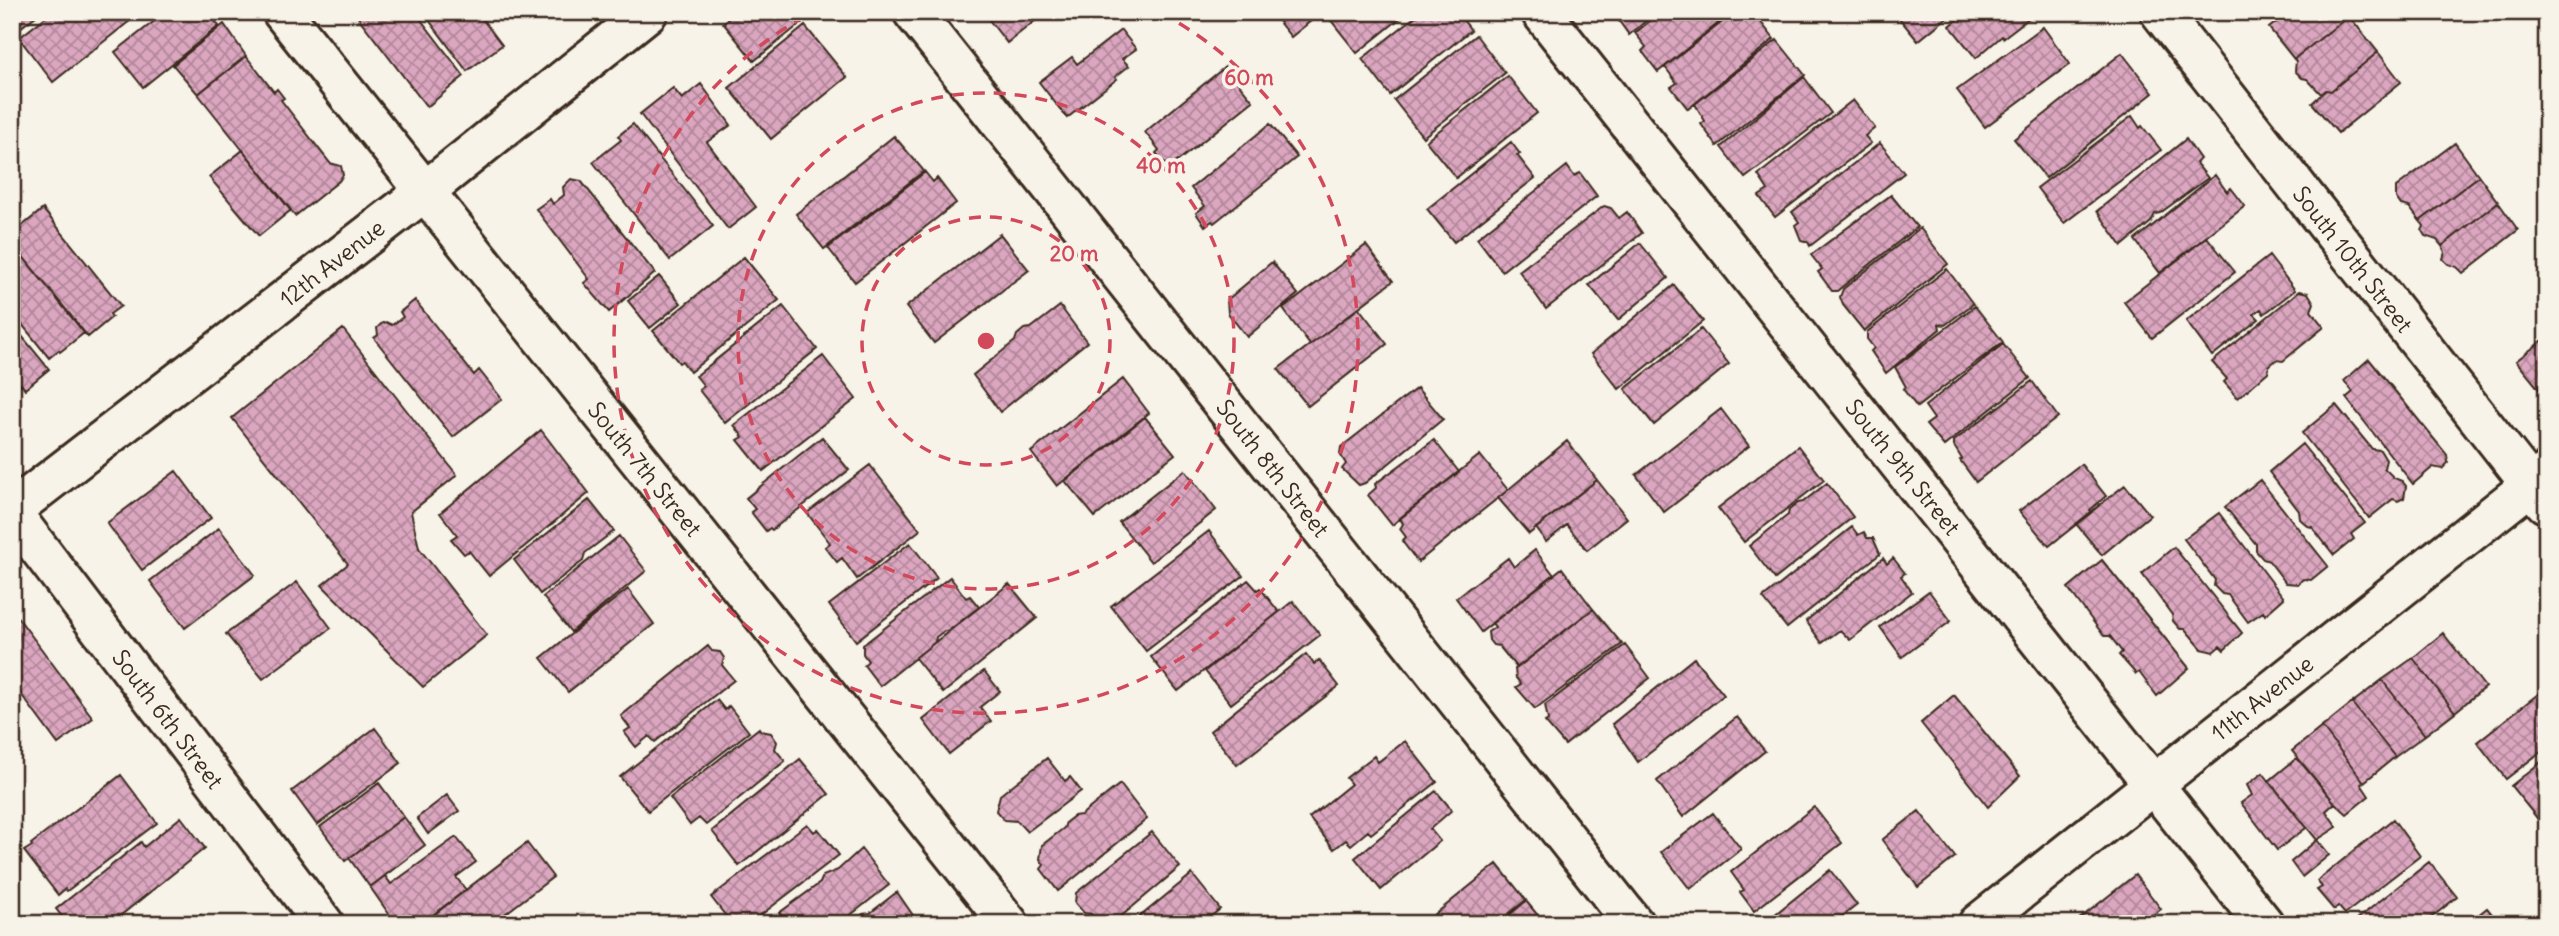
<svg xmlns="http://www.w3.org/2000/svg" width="2559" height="936" font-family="Delius,sans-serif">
	<defs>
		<pattern id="building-cross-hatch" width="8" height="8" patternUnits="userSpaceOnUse" patternTransform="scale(1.75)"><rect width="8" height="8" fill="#dba6bf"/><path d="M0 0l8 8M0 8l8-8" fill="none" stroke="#b3879b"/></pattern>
	</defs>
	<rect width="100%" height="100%" fill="#f7f3e8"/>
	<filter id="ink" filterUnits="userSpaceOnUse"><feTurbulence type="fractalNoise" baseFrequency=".0143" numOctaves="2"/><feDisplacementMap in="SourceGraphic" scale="14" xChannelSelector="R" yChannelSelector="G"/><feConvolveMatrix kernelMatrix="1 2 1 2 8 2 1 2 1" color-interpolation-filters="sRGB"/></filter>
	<g filter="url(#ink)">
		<path fill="url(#building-cross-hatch)" stroke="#3b2a1e" stroke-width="2" d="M12,12H41L16,31L12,26Z
			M52,12H141L53,82L19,38Z
			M166,12H208L219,26L143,87L115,52Z
			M354,12H415L464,76L427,107Z
			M423,12H477L502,45L467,71Z
			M737,12H815L754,61L723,23Z
			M983,12H1030L1036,20L1007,43Z
			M1271,12H1322L1291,37Z
			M1338,12H1408L1357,53L1330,19Z
			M1421,12H1457L1471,30L1390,95L1362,59Z
			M1617,12H1657L1629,35L1614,14Z
			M1661,12H1732L1658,72L1642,51L1646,47L1635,33Z
			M1735,12H1753L1774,39L1688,109L1671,87L1677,83L1665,67Z
			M1894,12H1954L1918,41Z
			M1967,12H2037L2003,38L2002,36L1976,58L1950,26Z
			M2289,12H2346L2349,16L2294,59L2269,28Z
			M2349,16L2378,52L2331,91L2326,90L2321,94L2307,79L2302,78L2295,71L2296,61L2294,59Z
			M224,24L246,56L198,94L173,65Z
			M805,26L847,77L771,139L729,88Z
			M2043,27L2070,64L1985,127L1957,90Z
			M1121,30L1136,49L1122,59L1129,66L1115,77L1117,79L1067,118L1039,82L1072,57L1077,64Z
			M1476,35L1505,73L1423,137L1394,100Z
			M1777,40L1805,75L1717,146L1701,124L1705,121L1695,104Z
			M2378,52L2401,82L2338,133L2312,103L2326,90L2331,91Z
			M2122,53L2153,93L2046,178L2014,139Z
			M246,56L274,92L277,89L284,98L281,100L330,163L341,166L343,175L339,181L295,216L198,94Z
			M1225,67L1253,101L1169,168L1156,153L1159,150L1145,132Z
			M1508,76L1537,113L1456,178L1426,141Z
			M1804,77L1831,113L1745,178L1721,147Z
			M701,84L731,125L707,142L756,207L728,229L640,114L673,88L682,99Z
			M1853,100L1875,128L1865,136L1871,143L1775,217L1759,196L1768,190L1758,175Z
			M2132,116L2140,128L2142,126L2161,150L2064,223L2037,188Z
			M633,124L713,226L670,260L593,162L621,140L618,136Z
			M1270,124L1297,157L1214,223L1212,221L1205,226L1196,213L1205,206L1191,188Z
			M894,136L924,171L824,249L796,214Z
			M2186,139L2200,159L2196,163L2208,178L2160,213L2155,214L2151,222L2122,246L2097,211Z
			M1511,142L1520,154L1517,155L1535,178L1454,242L1427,209Z
			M1880,143L1904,173L1810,246L1808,242L1801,240L1795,225L1799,222L1792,212Z
			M2455,143L2479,176L2420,221L2409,207L2401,205L2396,198V187Z
			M243,150L291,210L259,236L209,177Z
			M1567,166L1574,176L1580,173L1597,196L1502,271L1477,238Z
			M925,172L933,182L937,178L956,203L855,282L828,248Z
			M2215,175L2227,192L2231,188L2245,206L2160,273L2135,240Z
			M2479,176L2498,202L2442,246L2437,240L2425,236L2422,231L2424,226L2420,221Z
			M571,179L581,181L655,273L609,312L584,283L589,279L536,209L550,199L553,204L564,195L563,187Z
			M1891,195L1917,227L1837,291H1832L1818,272L1822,269L1811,255Z
			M2498,202L2518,230L2463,273L2457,267L2448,264L2443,259L2445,252L2442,246Z
			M1604,206L1611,208L1619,218L1627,212L1642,233L1546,309L1519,271Z
			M43,209L121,306L110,314L112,317L88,337L12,243V234Z
			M1920,228L1948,264L1864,331L1843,305L1840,297L1843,289Z
			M1000,234L1029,270L934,343L906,307Z
			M2207,237L2235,272L2152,338L2124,302Z
			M12,243L84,333L60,352L59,350L49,358L12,312Z
			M1640,243L1668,278L1618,320L1589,285Z
			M1366,245L1393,281L1310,345L1283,309Z
			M2269,256L2295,290L2264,314L2261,309L2254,314L2259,319L2212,356L2186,321Z
			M744,257L779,300L690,372L682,361L679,363L653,331Z
			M1272,262L1298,294L1247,337L1228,313L1227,300Z
			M1947,269L1973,304L1945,325L1939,324L1940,329L1886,373L1871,351L1874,348L1867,339V332Z
			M659,276L681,303L650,328L628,301Z
			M1674,285L1703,321L1619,389L1591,354Z
			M2299,291L2308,293L2314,303L2311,311L2324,327L2283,361L2276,360L2269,366L2268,372L2238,398L2224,382L2227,379L2212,362Z
			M415,300L474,375L479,370L502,399L453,437L374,338L378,335L377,328L381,324L386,322L392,325L403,317L400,312Z
			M783,306L817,349L725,423L699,390L704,386L696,376Z
			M1060,306L1087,342L1000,412L973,375L1015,341L1017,335L1024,329L1031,328Z
			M1975,306L2003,342L1917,407L1903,389L1906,387L1895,367Z
			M1359,308L1387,344L1308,406L1278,369Z
			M12,324L49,369L25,389L21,384L12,390Z
			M343,329L457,475L411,512L419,548L487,635L423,687L322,585L348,564L232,418Z
			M1701,329L1729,364L1654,425L1625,389Z
			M2547,337V391L2543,394L2516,361Z
			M2003,344L2030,378L1944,446L1926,425L1934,419L1925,406Z
			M823,356L856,399L763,471L738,440L743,437L734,425Z
			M2369,359L2447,455L2448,463L2442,469L2433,467L2413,484L2346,398L2353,392L2344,381Z
			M1123,379L1149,413L1057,486L1031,452Z
			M2032,381L2058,417L1976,482L1960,460L1962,459L1954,446V441Z
			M1417,388L1443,419L1365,483L1359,485L1342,469L1346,464L1340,454L1341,447Z
			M2336,405L2372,449L2380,450L2386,460L2384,468L2394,478L2402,481L2406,486L2404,498L2398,501L2393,499L2369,518L2302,433Z
			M1721,409L1749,446L1664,512L1636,475Z
			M1145,417L1175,454L1095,517L1065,481Z
			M541,430L589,493L489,576L469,551L464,554L451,539L457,535L440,513Z
			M822,437L849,470L772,530L770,528L766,531L751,512L755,509L746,498Z
			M1434,440L1459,472L1392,525L1368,495L1376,488L1375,484Z
			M1567,441L1597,480L1529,534L1498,498Z
			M2302,444L2365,523L2351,534L2354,539L2334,555L2312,527L2308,526L2300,519L2299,511L2269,472Z
			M1798,446L1824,480L1744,542L1718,508Z
			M1480,455L1508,490L1418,562L1402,541L1406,537L1400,529L1403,524L1400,518Z
			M2081,464L2106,496L2090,510L2092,512L2049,546L2019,511Z
			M870,465L920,530L857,579L842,558L837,562L825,547L830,543L807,513Z
			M1185,470L1216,510L1151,562L1119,522Z
			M176,471L211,518L142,570L107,523Z
			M1597,480L1627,518L1587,550L1567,525L1546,542L1536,528Z
			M2260,480L2328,566L2311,580L2303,579L2298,584L2286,583L2269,561L2263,559L2256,551V544L2225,507Z
			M1827,483L1853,517L1775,579L1749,546L1788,515L1789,510L1798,503L1803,502Z
			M2125,485L2150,515L2102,555L2076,524Z
			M589,500L614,531L585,553L583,561L540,594L514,560Z
			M2219,513L2284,598L2265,615L2263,612L2248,622L2228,595L2222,594L2214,586L2215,580L2184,539Z
			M1852,527L1858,535L1864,532L1867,538H1873L1880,554L1787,628L1763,598Z
			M219,528L255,575L185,628L150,581Z
			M1209,531L1243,576L1146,651L1111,606Z
			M619,536L646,571L571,632L543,597Z
			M910,543L937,578L856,641L829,605Z
			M2174,547L2242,633L2224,650L2220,646L2213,652L2202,649L2185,629H2180L2173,621L2172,615L2142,574Z
			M1535,550L1554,575L1481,632L1456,598L1508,558L1514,567Z
			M1883,558L1887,564L1893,558L1905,573L1901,576L1912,592L1850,640L1840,630L1822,643L1806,621Z
			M2102,560L2189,668L2157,696L2139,672L2136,674L2119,655L2122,652L2110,636H2104L2068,588Z
			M1562,568L1593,609L1517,668L1499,646L1493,645L1489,640L1488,632L1495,627L1492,623Z
			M950,577L966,598L970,596L979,607L947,632L944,631L936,637L935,642L880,686L864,665L868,661L863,654V645Z
			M1248,580L1257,590L1260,588L1279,612L1178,691L1151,657Z
			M297,582L331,628L263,679L226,634Z
			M1009,584L1037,618L943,693L915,658Z
			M628,589L654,624L568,692L541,658Z
			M1929,591L1951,621L1902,657L1880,627Z
			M1293,601L1320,635L1231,704L1205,671Z
			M1593,609L1622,644L1535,709L1516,687L1521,684L1516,678L1515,669Z
			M13,611L93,718L58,744L12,682Z
			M2443,633L2485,687L2455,712L2413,658Z
			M1625,645L1650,678L1565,745L1545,722L1548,720L1545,705Z
			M708,646L712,651L720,652L724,658L722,665L734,680L655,742L649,736L636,747L624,732L630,728L621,716Z
			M1306,654L1314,664L1319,660L1339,686L1237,765L1210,731Z
			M1694,658L1724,695L1638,762L1612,724Z
			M2413,658L2455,712L2425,735L2382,680Z
			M984,671L1000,691L980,707L991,721L949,754L923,720Z
			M2382,680L2425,735L2395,757L2352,703Z
			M2547,687V747L2506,779L2477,742Z
			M1954,695L2020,776L1988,807L1921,723Z
			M717,700L725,710L729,706L749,732L648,811L620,777Z
			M2352,703L2395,757L2364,782L2322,727Z
			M1737,717L1765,751L1683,817L1657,781Z
			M2322,727L2364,782L2361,784L2369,796L2347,814L2335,803L2292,751Z
			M375,728L401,763L317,825L292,791Z
			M759,728L761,731L771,733L777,742L775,749L785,761L706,825L699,818L690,825L670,798Z
			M1405,741L1437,782L1371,834L1368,831L1351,845L1346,840L1334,849L1309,818L1351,784L1346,778L1374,756L1378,762Z
			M2547,757V818L2541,823L2511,786Z
			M1047,758L1065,781L1070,777L1081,791L1027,832L1017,821L1004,820L996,811L1000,795Z
			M2297,758L2335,803L2326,811L2337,827L2317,840L2269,781Z
			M800,759L829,794L739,866L712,831Z
			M2263,773L2306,828L2277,850L2241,803L2252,795L2247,785Z
			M121,775L157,823L67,891L65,889L58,895L24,851L32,846L31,844Z
			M379,783L404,817L345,861L320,827Z
			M1120,784L1147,819L1058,891L1041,869L1044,865L1040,859L1042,845L1064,828L1066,822L1074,816L1081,815Z
			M1436,791L1452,810L1430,829L1440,841L1381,890L1355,858Z
			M447,795L459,811L428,834L417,818Z
			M1814,807L1842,843L1754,911L1740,892L1744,890L1731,872Z
			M1919,811L1955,857L1918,887L1882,840Z
			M1713,813L1741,849L1690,889L1661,852Z
			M181,817L205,848L110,924H68L56,909L141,842L144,847Z
			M404,817L425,845L370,887L349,858Z
			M2393,819L2420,856L2345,914L2338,906L2334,910L2317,890L2322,887L2317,881Z
			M807,824L814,832L818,829L839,855L749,924H732L711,897Z
			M1152,832L1180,867L1112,924H1101L1091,914L1084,913L1075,903L1076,893Z
			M456,837L476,862L456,877L466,890L422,924H396L370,887L385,876L391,884Z
			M2317,840L2329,855L2302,877L2291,862Z
			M527,843L553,877L492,924H427L425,921Z
			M861,849L889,885L839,924H788L779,913L820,883L823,876L838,870Z
			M2429,862L2457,897L2423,924H2351Z
			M1497,864L1526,900L1496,924H1423Z
			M1830,870L1857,905L1833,924H1763Z
			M1192,874L1220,909L1202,924H1131Z
			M2135,875L2161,909L2142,924H2073Z
			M897,892L919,924H853L863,914L870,913Z
			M1526,901L1545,924H1499Z
			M2487,908L2500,924H2467Z
			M201,915L208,924H190Z"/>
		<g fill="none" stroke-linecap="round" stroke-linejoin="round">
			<defs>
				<path id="minor" d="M282,12L1009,924
					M913,12L1634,924
					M1541,12L2264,924
					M2160,12L2545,503
					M12,510L424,192L648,12
					M12,513L324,924
					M1978,924L2547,472"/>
			</defs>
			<use href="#minor" stroke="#3b2a1e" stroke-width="44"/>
			<use href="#minor" stroke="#f7f3e8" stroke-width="38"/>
		</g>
	</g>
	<g fill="none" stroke="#d1495b" stroke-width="3.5" stroke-dasharray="12 9">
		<circle cx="986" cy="341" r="124"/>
		<circle cx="986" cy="341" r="248"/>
		<path d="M1161 13A372 372 0 1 1 811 13"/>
	</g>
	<g text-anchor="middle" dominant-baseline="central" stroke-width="7" stroke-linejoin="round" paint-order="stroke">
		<g font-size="23" fill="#3b2a1e" stroke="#f7f3e8">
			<text transform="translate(2353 259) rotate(52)">South 10th Street</text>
			<text transform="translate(332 263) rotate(-38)">12th Avenue</text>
			<text transform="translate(1903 467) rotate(51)">South 9th Street</text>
			<text transform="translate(1273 468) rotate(52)">South 8th Street</text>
			<text transform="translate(645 469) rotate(51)">South 7th Street</text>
			<text transform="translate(2262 698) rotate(-38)">11th Avenue</text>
			<text transform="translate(168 719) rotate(53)">South 6th Street</text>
		</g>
	</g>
	<circle cx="986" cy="341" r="10" fill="#d1495b" stroke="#f7f3e8" stroke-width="3.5"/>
	<g font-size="21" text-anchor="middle" font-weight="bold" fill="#d1495b" stroke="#f7f3e8" stroke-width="7" stroke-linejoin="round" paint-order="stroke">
		<text x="1249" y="85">60 m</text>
		<text x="1161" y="173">40 m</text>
		<text x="1074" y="261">20 m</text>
	</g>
	<rect width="2559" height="936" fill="none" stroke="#f7f3e8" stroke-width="42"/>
	<rect x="21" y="21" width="2517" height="894" fill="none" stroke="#3b2a1e" stroke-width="2.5" filter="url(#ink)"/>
</svg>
